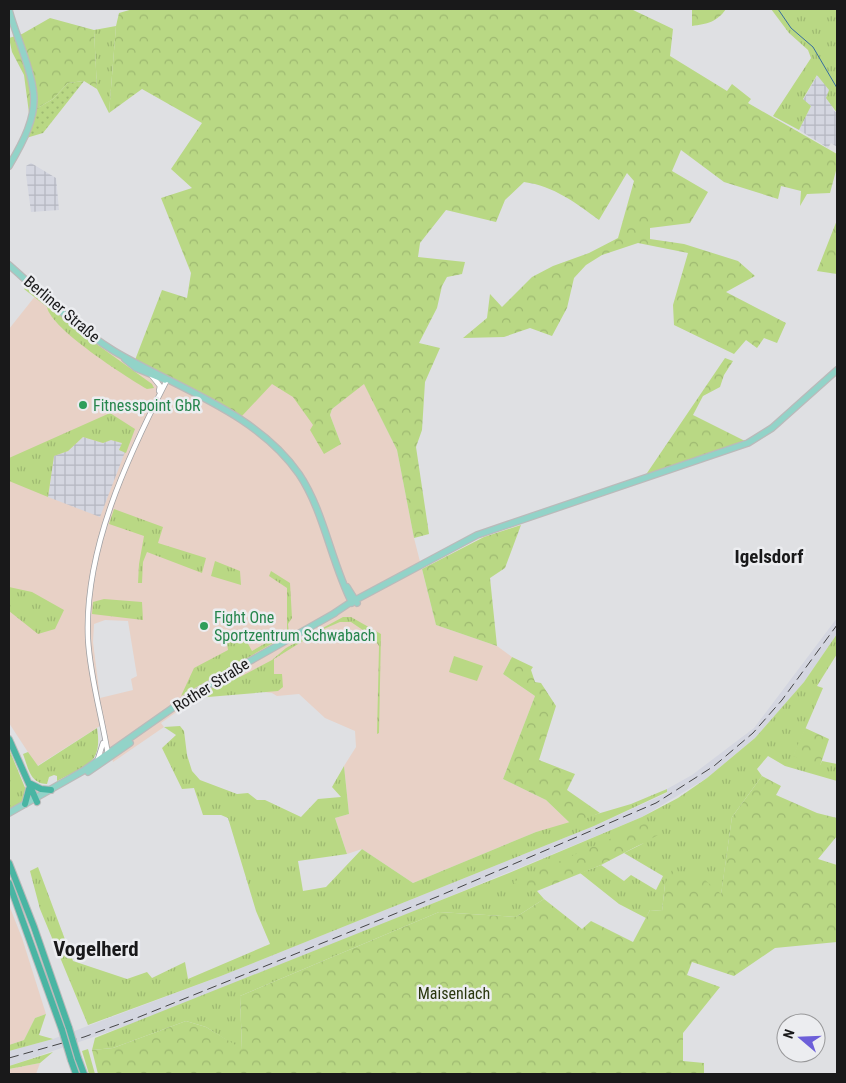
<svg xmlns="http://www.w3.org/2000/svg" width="846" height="1083" font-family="'Roboto Condensed',sans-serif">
	<defs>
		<pattern id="industrial-grid" width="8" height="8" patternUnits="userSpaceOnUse" patternTransform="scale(1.25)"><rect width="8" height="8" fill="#d4d6e0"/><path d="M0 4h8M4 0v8" fill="none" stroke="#b5b7c0"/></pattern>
		<pattern id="grass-tufts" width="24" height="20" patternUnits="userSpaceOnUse" patternTransform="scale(1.25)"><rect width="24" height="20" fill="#b9d884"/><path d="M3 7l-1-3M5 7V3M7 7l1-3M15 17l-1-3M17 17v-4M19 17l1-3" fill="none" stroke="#9eb971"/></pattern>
		<pattern id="forest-crowns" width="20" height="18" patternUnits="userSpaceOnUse" patternTransform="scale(1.25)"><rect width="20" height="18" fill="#b9d884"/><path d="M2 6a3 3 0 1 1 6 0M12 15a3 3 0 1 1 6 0" fill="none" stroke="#9eb971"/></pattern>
		<pattern id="garden-dots" width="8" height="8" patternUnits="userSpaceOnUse" patternTransform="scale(1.25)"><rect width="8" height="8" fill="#b9d884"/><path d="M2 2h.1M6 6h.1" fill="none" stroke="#9eb971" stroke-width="1.8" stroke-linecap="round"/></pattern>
	</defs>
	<rect width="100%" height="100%" fill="#dfe0e3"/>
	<path fill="#e8d1c6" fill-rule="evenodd" d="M40,290L96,335L135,360L270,382L293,396L314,426L341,444L330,415L332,409L364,383L397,450L414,538L436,625L497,646L512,657L503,674L535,696L503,779L546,800L571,824L536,832L413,883L362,849L347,854L335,818L349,814L344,766L356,747L355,731L325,718L299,694L277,696L272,693L255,691L196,698L161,723L164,727L113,762L103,724L37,766L9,723V329ZM105,620L128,621L137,676L131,679L133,690L100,698L93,642L94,624Z
		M9,905L22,938L46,1014L35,1018L24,1040L9,1045Z
		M40,1063L36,1074H9V1069Z"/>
	<path fill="url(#industrial-grid)" d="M818,74L829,90L833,110L837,113V147L831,143L828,148L799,130L811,106L803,100Z
		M31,163L56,178L59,210L31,212L26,174V166Z
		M83,437L103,443L111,440L122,443L119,450L125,452L100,517L48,497L54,456L68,451Z"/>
	<path fill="#d4d6e0" d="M837,618V634L804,682L755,738L707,778L642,817L342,941L143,1020L9,1066V1051L53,1039L221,976L594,826L667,793V789L692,775L754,728Z"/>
	<path fill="url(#grass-tufts)" d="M771,9H837V113L826,98L829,90L817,75L803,99L811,106L799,130L773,116L811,58L808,50L789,33Z
		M116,26L109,113L97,89L94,30Z
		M26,287L77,330L152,384L154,388L147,389C125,376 51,329 47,307L24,289Z
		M110,413L135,429L126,453L119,450L122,443L111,440L103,443L83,437L68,451L54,456L48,497L9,481V458Z
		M114,509L163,527L158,543L206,558L202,573L147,552L143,562L142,583H138L139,564L144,536L109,524Z
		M215,561L240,571L241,585L211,576Z
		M271,571L290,583L292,618L288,624L289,634L181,696L194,668L228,650L226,637L241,631L252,651L287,631V588L269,576Z
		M9,587L32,592L64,610L55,629L38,634L9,611Z
		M104,599L142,602L143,620L92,614L93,602Z
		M343,617H351L381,634L379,733L377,734L379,646L373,637L351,622H340L319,631L274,659V674H282L283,687L278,691L196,698L239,671L240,677L272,660L286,648Z
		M837,634V654L817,686L823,688L794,755L820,765L822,761L837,764V781L785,766L768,756L757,769L762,776L732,817L721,895L665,884L662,911L650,910L646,918L619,904L580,873L601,865L624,881L631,875L656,890L663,876L624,853L644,843L527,891H537L544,899L516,917L439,912L240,996L242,1050L206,1027L186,1021L113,1048L92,1050L95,1038L509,873L642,817L678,798L707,778L755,738L804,682Z
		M180,726L184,731L187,755L192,771L200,780L237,794L248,793L257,800H265L301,817L318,799L341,797L332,787L344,766L349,814L335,818L347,854L298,861L303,891L326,887L362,849L413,883L536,832L631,804L667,789V792L594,826L221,976L88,1025L40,909L30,871L38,867L73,961L127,979L147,972L152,978L185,962L188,979L270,944L256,911L228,818L221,815H203L194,788L182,789L162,748L176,735L164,727Z
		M97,728C103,765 85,766 57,781V776L54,775L49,777L47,784C30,784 28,767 23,754L28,752L38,766Z
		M9,749L26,790L24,802L9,811Z
		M46,1014L39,1035L53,1039L9,1051V1045L24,1040L35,1018Z
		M88,1049L95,1074H89L82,1051Z
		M53,1052L40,1063L9,1069V1066Z"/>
	<path fill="url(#forest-crowns)" d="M133,9H631L673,29L670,56L727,91L732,84L751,99L748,103L837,154V167L830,193L807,194L800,206L801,191L781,186L778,199L724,182L681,150L672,171L708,192L690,223L650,228V239L684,244L738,261L755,276L726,292L786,323L777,343L764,338L757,348L746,340L734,354L674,325L673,305L688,253L638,243L602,255L586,265L574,278L567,308L552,336L530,328L504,337L463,338L487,318L490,294L502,307L532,277L553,266L589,253L618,238L634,181L627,173L599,220C576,203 554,186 524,182L505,200L496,222L446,210L420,243L418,257L465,262L462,274L447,277L442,286L437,308L419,343L440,348L425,382L422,430L416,447L429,534L414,538L397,450L364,384L332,409L330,415L341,444L324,454L310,430L313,425L293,397L272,384L241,417L135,360L162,290L187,298L191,273L161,198L192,188L171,169L202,123L142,89L109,113L116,26L119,13Z
		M692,9H726C717,22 707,24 692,26Z
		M50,18L94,30L97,89L84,81L68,83L53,99L29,113L24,75L12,52L9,38L22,34Z
		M837,220V274L817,271Z
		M725,358L733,361L724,375L720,387L703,396L693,415L749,443L645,476Z
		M521,525L505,568L490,578L497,646L436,625L422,569L484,537Z
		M512,657L533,667L531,670L535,682L541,683L556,706L539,760L575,774L567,790L600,813L571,824L546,800L503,779L535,696L503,674Z
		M805,728L829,739L820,766L793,756Z
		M762,776L781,786L776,795L817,813L837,818V836L818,859L837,865V942L775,948L734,976L692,962L687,975L720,987L683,1033V1061L704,1063V1074H98L92,1050L113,1048L186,1021L206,1027L242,1049L240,996L439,912L516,917L544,899L582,929L591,921L633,942L650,910L662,911L665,884L672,870L704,879L721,894L732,817Z
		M648,822L662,833L601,865L537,891H527L513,882Z"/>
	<path fill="url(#garden-dots)" d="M84,81L43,133L26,138L31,122L29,113L53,99L68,83Z"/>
	<path fill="#b9d884" d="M454,656L483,666L477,681L449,672Z"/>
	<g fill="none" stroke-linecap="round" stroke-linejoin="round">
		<path stroke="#366d9e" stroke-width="1" d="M778,9L791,28L813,47L837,88"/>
		<defs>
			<path id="minor" d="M152,376L160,386L159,391
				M108,755C102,716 90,678 88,639C84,550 127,458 167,380
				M98,759L103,743"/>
			<path id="major" d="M9,10C16,36 29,62 33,89C38,116 22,144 9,166
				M9,265C43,295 75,327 114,351C176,388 256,412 299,474C324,511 331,562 352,603
				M125,359L136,368L165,380
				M347,587L357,603
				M333,614L348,604L477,535L748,443L772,428L837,370
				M88,772L130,743
				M9,813L83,771L184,700L227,674L335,613"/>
			<path id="highway" d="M9,739L37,802
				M31,784L41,789L51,790
				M25,804L29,789
				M9,863L34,927L69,1028
				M9,883L62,1030
				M78,1058L84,1074
				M71,1060L76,1074"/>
		</defs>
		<use href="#minor" stroke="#9e9fa2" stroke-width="6"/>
		<use href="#major" stroke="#bababa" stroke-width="8"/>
		<use href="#highway" stroke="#bababa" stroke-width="8"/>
		<use href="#minor" stroke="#fff" stroke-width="4.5"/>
		<use href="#major" stroke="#92d3c8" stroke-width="5.5"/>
		<use href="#highway" stroke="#49b5a3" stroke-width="6"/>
		<path stroke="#454547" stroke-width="1" stroke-dasharray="10 5" stroke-linecap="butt" d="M9,1058L84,1037L139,1017L439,896L656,803L714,766L753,733L782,700L837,625"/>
		<defs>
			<path id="highway-bridge" d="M69,1028L78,1058
				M62,1030L71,1060"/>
		</defs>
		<use href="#highway-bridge" stroke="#bababa" stroke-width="8" stroke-linecap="butt"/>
		<use href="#highway-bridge" stroke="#49b5a3" stroke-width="6"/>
	</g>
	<g fill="#2e9e5b" stroke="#ecedf0" stroke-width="2">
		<circle cx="83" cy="405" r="5"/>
		<circle cx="204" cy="626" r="5"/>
	</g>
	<g text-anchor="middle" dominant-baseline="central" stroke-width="5" stroke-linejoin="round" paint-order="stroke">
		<g font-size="16" fill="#19191a" stroke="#ecedf0">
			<text transform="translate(62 309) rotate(40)">Berliner Straße</text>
			<text transform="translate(211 685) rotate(-32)">Rother Straße</text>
		</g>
		<g font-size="16" fill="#27864d" stroke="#ecedf0" text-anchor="start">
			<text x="93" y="405">Fitnesspoint GbR</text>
			<text x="214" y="617">Fight One<tspan x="214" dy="18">Sportzentrum Schwabach</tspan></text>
		</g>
		<g font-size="16" fill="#2a370f" stroke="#ecedf0">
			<text x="454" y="993">Maisenlach</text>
		</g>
		<g font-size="19" font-weight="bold" fill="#19191a" stroke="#ecedf0">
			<text x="769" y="556">Igelsdorf</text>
		</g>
		<g font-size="21" font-weight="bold" fill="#19191a" stroke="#ecedf0">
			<text x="96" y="949">Vogelherd</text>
		</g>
	</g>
	<rect width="846" height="1083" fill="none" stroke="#19191a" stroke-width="20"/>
	<g transform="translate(801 1038) rotate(289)"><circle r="24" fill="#ecedf0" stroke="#98989a"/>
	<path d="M0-4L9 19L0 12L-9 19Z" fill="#6d5fd9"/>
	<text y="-8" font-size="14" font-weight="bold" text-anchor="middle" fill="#19191a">N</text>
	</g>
</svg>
